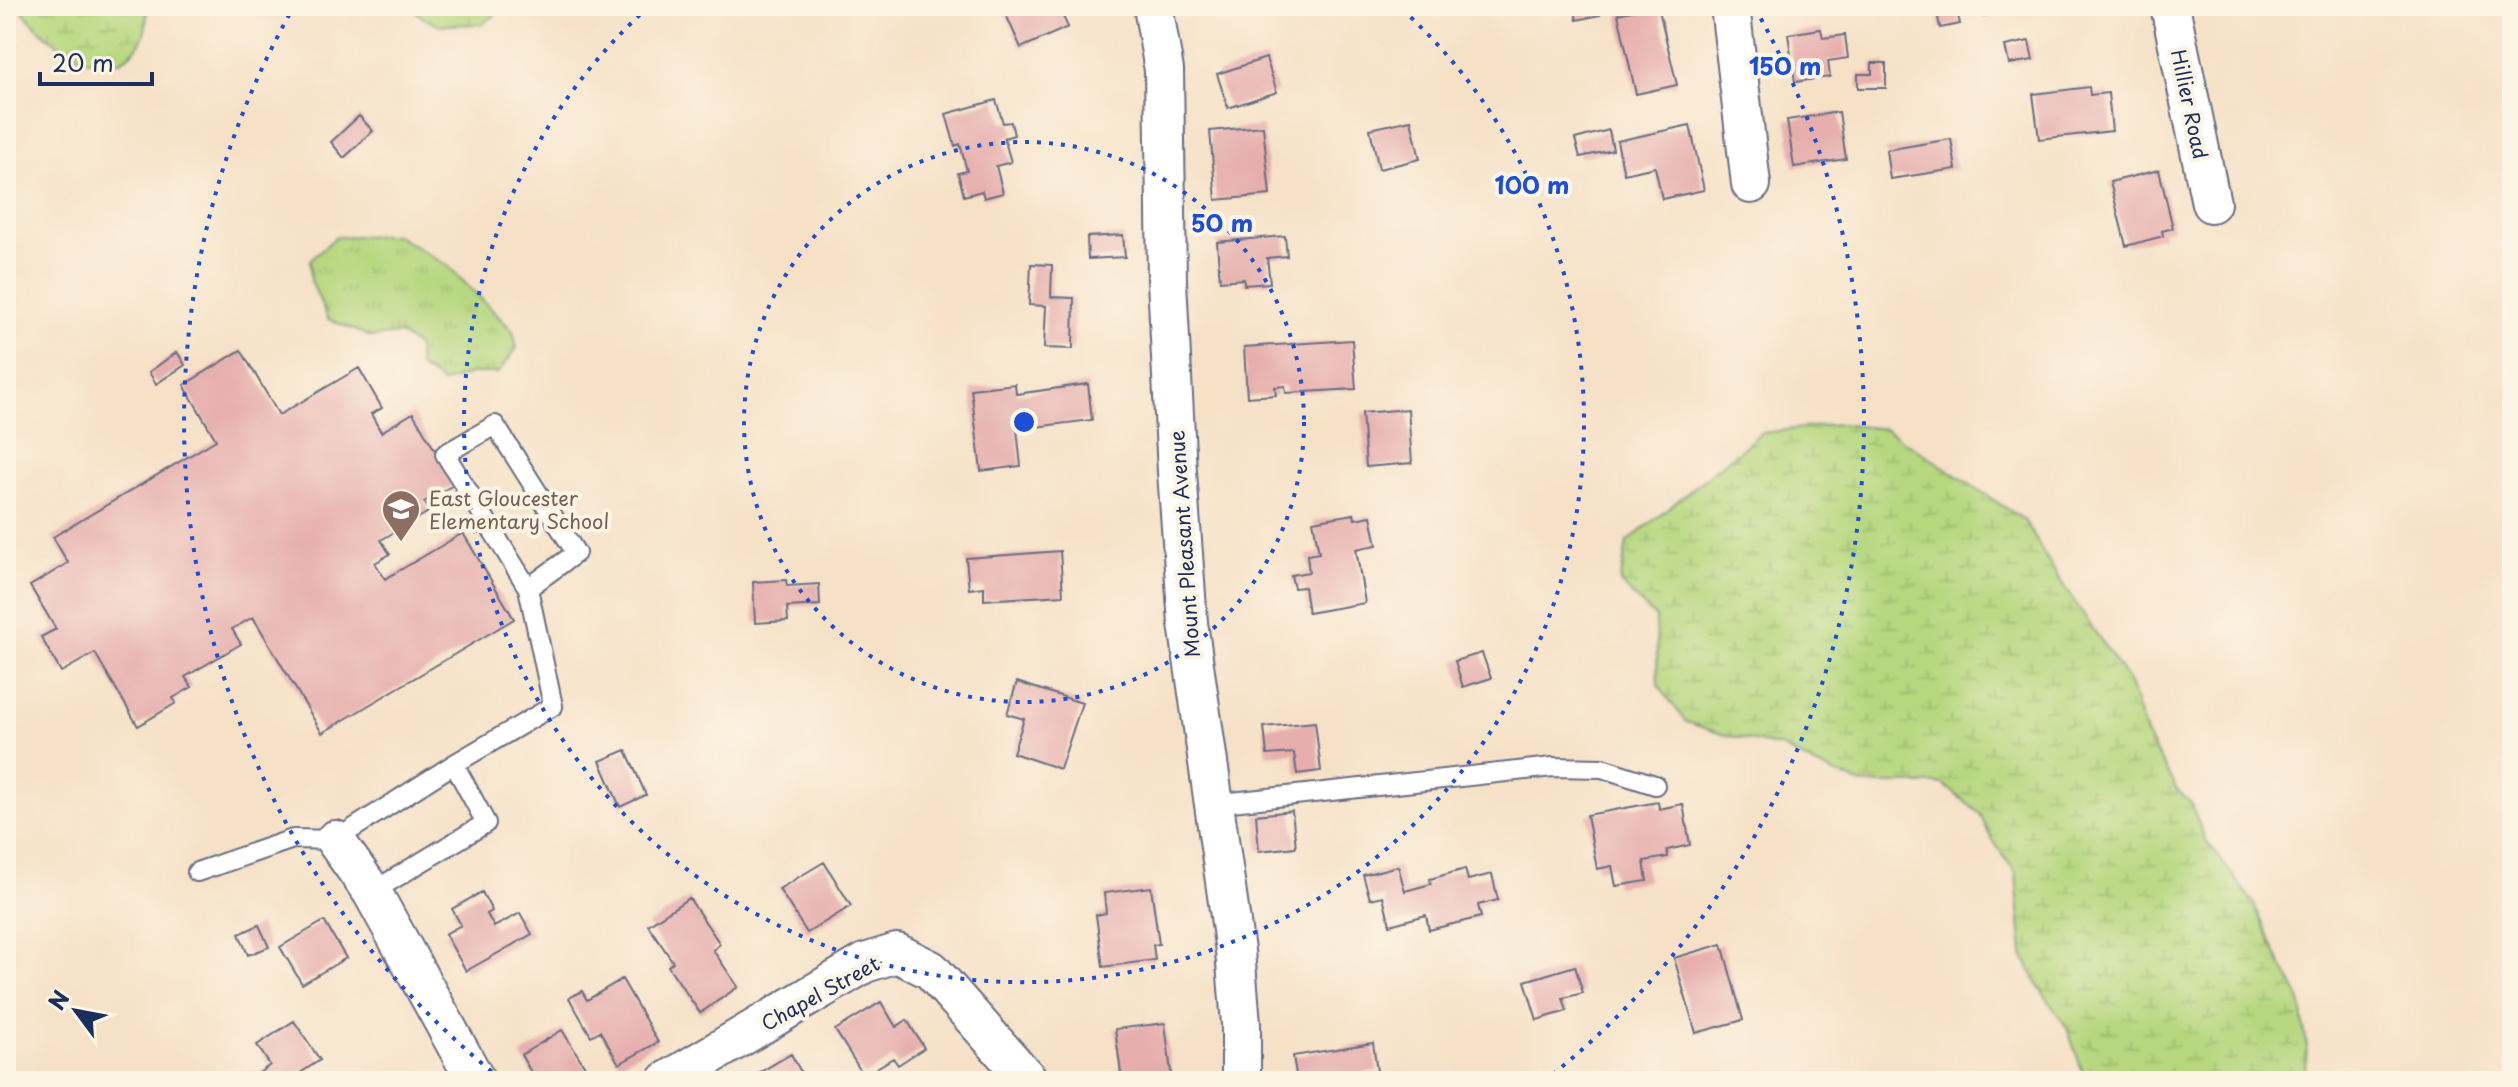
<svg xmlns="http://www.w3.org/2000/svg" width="2518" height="1087" font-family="'Playpen Sans',sans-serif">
	<defs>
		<pattern id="grass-tufts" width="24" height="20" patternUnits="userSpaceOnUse" patternTransform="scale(2)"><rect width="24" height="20" fill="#b6d77e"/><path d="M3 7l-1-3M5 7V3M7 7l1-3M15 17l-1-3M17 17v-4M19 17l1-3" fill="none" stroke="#9cb96f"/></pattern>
		<pattern id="wetland-marsh" width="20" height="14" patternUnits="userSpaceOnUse" patternTransform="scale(2)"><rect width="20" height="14" fill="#b6d77e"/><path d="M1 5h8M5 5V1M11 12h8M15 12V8" fill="none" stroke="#9cb96f"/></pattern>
	</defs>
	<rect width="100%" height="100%" fill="#fcf5e5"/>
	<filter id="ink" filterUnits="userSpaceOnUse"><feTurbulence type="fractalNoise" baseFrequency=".0125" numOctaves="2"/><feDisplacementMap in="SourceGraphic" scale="16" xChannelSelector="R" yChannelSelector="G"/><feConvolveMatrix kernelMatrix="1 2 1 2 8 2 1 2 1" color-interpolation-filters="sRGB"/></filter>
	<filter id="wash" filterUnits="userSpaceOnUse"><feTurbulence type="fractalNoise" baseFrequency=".006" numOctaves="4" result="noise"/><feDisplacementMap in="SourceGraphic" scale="32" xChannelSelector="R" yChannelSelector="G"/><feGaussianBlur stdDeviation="1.8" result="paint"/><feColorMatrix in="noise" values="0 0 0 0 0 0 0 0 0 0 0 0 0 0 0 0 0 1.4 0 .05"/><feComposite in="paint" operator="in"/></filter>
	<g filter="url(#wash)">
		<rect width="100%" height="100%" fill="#f6e1c7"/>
		<path fill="url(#grass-tufts)" stroke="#68836e" stroke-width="2" d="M396,235L448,266L513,331L517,348L498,373H473L443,383L419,367L418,347L400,334L371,337L328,319L311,281L310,260L336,237Z"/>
		<path fill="url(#wetland-marsh)" stroke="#68836e" stroke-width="2" d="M19,6H146C148,21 147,35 137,47C131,54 121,63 111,63C80,66 35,31 19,6Z
			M409,6H508L482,24L439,25L425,19Z
			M1838,424L1886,429L2024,520L2061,582L2130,683L2146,735L2177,790L2190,802L2205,839L2253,902L2279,960L2300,998L2307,1048L2305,1081H2086L2067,1028L2038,985L2023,955L2016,873L1990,836L1980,814L1943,784H1861L1815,765L1781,747L1722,734L1686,722L1658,685L1656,618L1620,583L1627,542L1761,433Z"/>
		<g id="blocks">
			<path fill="#e6aeac" d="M1002,6H1058L1068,27L1021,48Z
				M1574,6H1598L1600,15L1577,20Z
				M1652,6H1658L1677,85L1636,94L1618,14Z
				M1936,6H1956L1960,24L1940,28Z
				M1981,6H2004L2005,12L1983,16Z
				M1821,29L1823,38L1845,35L1848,58L1828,61L1830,77L1795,82L1788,34Z
				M2029,41L2033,60L2009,64L2005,46Z
				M1266,58L1277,92L1228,108L1217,74Z
				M1872,63H1886V88H1858V74H1872Z
				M2089,87L2090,95L2108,93L2112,131L2039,139L2033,94Z
				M996,100L1003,123L1011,122L1014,135L1004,138L1011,162L996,166L1003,193L984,198L982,191L964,196L958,173L967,171L960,144L955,146L946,114Z
				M1839,112L1846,159L1794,167L1787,120Z
				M359,116L373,131L344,158L331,142Z
				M1411,120L1420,159L1379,169L1370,129Z
				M1690,125L1704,190L1662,199L1655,167L1624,174L1617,141Z
				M1263,126L1270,195L1216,200L1210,131Z
				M1609,130L1613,150L1580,157L1575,139Z
				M1951,139L1956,169L1890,179L1886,150Z
				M2159,170L2173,228L2162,231L2163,236L2126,246L2110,182Z
				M1123,235L1125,257L1088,259L1087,237Z
				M1285,236L1287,256L1267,258L1270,283L1244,285V279L1220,281L1217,242Z
				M1031,264L1052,265L1051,297L1074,298L1073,349L1044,348L1046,306L1029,305Z
				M1352,340L1356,389L1286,393L1285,386L1275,387L1276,395L1247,397L1244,347Z
				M241,350L279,415L359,368L382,408L371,414L381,432L413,413L455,484L424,502L430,511L381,540L390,554L375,563L385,579L463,533L514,619L322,733L253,617L232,629L241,644L185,677L192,687L173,698L176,703L138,726L95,653L61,672L41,637L56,629L30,586L68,563L53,537L216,440L184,385Z
				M177,352L185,365L156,384L149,372Z
				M1015,384L1016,394L1088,384L1092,420L1035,427L1034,418L1016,420L1021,466L981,471L971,389Z
				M1408,409L1412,463L1366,467L1362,413Z
				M1354,514L1355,519L1371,516L1377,545L1356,549L1365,603L1308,613L1304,587L1294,588L1291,575L1309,572L1307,555L1319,553L1313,521Z
				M1060,551L1063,595L984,600V587L969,589L966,558Z
				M786,580L787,586L819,584L820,605L787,607L788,621L755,623L753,582Z
				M1482,653L1491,678L1463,687L1455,661Z
				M1017,682L1082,703L1060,769L1013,753L1024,719L1007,714Z
				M1315,722L1321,771L1297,774L1294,753L1267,755L1264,727Z
				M626,750L646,795L620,807L600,761Z
				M1658,802L1659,809L1683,804L1690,845L1667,850L1668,857L1644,861L1647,881L1616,886L1612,866L1597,869L1587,815Z
				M1292,811L1296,847L1259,851L1256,815Z
				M824,862L851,906L807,933L779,889Z
				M1398,866L1405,891L1431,884L1430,879L1465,869L1468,880L1492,874L1498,900L1478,905L1481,917L1429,930L1426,915L1390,925L1383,896L1370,899L1363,875Z
				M1151,887L1159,944L1153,945L1155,960L1103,967L1096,915L1106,913L1104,893Z
				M482,892L492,911L487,914L494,927L520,913L532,934L466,971L445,934L461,925L452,909Z
				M689,898L720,944L713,950L738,987L700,1013L668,966L673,962L648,925Z
				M324,921L346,958L302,984L280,947Z
				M259,925L269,947L248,955L239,934Z
				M1722,944L1743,1020L1696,1033L1674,958Z
				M1575,966L1583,993L1563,998L1567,1011L1537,1020L1525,981Z
				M622,979L658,1042L619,1064L600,1031L591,1036L569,998L582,991L587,1000Z
				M881,1002L896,1027L907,1020L924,1048L898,1065L893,1058L864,1076L835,1030Z
				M294,1021L320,1060L288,1081H264L259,1073L270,1065L257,1045Z
				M1165,1023L1172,1081H1122L1115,1029Z
				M562,1030L594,1081H536L521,1055Z
				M1373,1043L1377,1071L1343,1077V1081H1297L1293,1056Z
				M791,1054L806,1081H754L752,1077Z"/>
		</g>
	</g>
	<g filter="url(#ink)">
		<use href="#blocks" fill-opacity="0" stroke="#686d83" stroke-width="2"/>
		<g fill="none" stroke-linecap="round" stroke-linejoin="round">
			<defs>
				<path id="service" d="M1213,804L1553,767L1602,768L1655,785
					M197,872L293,839L335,840L454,764
					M372,892L486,823L454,764L553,706L528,588L576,553L495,425L445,454L528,588"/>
				<path id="minor" d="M1153,6L1164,70L1167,281L1177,472L1188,623L1235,951L1241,1024V1081
					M1730,6L1751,184
					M2170,6L2211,203
					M335,840L372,892L476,1081
					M667,1081L865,963L897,953L931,970L1029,1081"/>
			</defs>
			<use href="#service" stroke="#686d83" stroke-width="22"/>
			<use href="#minor" stroke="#686d83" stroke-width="42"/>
			<use href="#service" stroke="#fff" stroke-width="18"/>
			<use href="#minor" stroke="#fff" stroke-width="38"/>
		</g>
	</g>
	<g fill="none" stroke="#1d4ed8" stroke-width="4" stroke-dasharray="4 8">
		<circle cx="1024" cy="422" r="280"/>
		<path d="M1402 9A560 560 0 1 1 646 9"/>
		<path d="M501 1079A840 840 0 0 1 293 8M1755 8A840 840 0 0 1 1547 1079"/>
	</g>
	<defs>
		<symbol id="school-pin" viewBox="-11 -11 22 30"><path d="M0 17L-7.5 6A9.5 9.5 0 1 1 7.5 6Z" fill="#8d6e63" stroke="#fcf5e5"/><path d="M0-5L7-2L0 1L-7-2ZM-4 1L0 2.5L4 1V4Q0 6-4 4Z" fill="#fff"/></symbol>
	</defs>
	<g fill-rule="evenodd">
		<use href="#school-pin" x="379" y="487" width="44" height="60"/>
	</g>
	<g text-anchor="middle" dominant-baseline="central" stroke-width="8" stroke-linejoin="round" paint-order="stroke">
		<g font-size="20" fill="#1b2f5e" stroke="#fcf5e5">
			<text transform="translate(2190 104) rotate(78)">Hillier Road</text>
			<text transform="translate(1184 544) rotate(-94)">Mount Pleasant Avenue</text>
			<text transform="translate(820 993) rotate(-29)">Chapel Street</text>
		</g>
		<g font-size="20" fill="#785e54" stroke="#fcf5e5" text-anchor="start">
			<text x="429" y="498">East Gloucester<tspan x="429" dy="23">Elementary School</tspan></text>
		</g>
	</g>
	<circle cx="1024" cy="422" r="12" fill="#1d4ed8" stroke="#fcf5e5" stroke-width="4"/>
	<g font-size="24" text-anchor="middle" font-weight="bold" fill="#1d4ed8" stroke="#fcf5e5" stroke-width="8" stroke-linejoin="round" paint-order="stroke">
		<text x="1785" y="75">150 m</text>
		<text x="1532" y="194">100 m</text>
		<text x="1222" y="232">50 m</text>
	</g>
	<rect width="2518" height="1087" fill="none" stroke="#fcf5e5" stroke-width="32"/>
	<g transform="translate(76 1011) rotate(302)" stroke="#fcf5e5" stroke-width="6" paint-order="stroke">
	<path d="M0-6L14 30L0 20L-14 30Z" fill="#1b2f5e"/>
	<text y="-12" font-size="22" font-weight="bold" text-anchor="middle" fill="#1b2f5e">N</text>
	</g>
	<path d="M40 72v12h112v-12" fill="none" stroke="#1b2f5e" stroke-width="4"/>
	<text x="52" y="72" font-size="24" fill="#1b2f5e" stroke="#fcf5e5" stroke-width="6" paint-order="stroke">20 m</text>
</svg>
